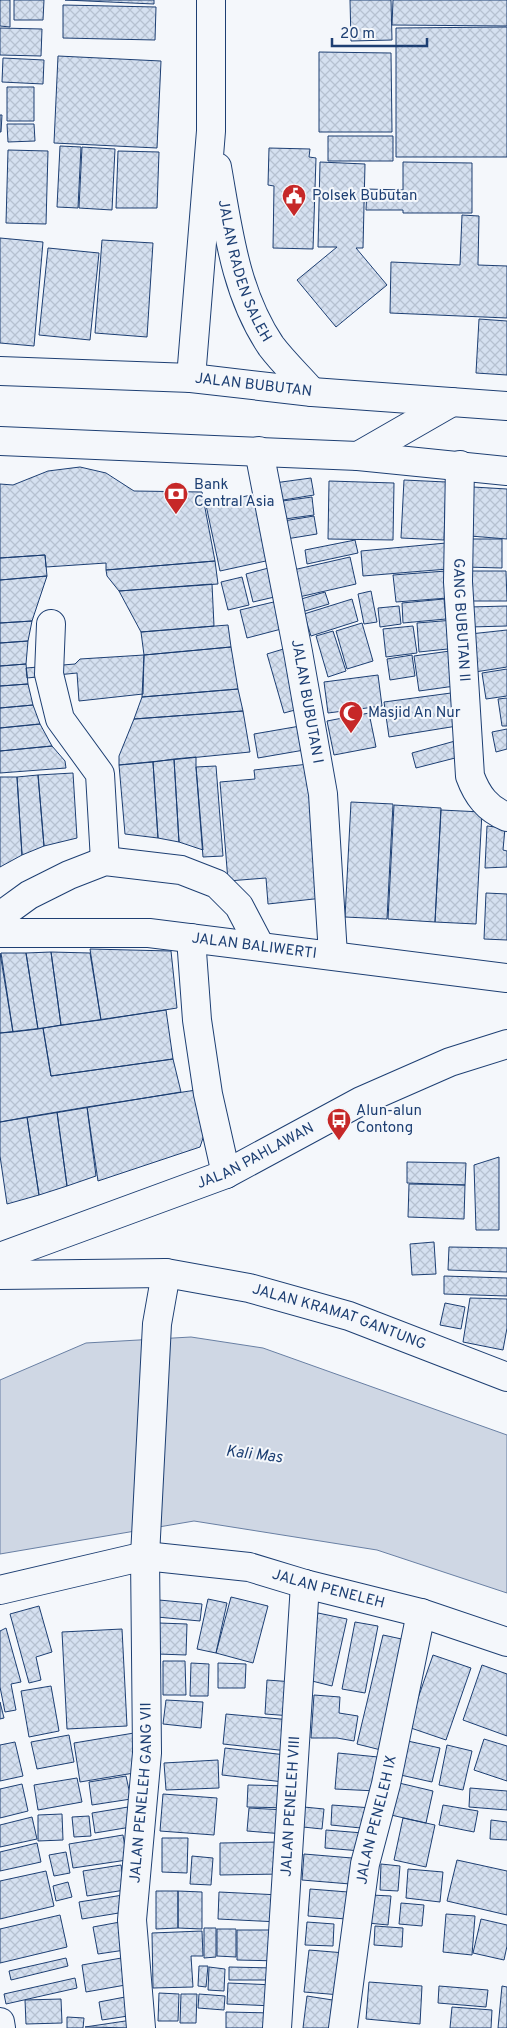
<svg xmlns="http://www.w3.org/2000/svg" width="507" height="2028" font-family="Overpass,sans-serif">
	<defs>
		<pattern id="building-cross-hatch" width="8" height="8" patternUnits="userSpaceOnUse" patternTransform="scale(1.25)"><rect width="8" height="8" fill="#d5e0f0"/><path d="M0 0l8 8M0 8l8-8" fill="none" stroke="#b6c1d1"/></pattern>
	</defs>
	<rect width="100%" height="100%" fill="#f4f7fb"/>
	<path fill="#cfd7e4" stroke="#687fa3" d="M191,1337L263,1348L507,1435V1593L377,1550L194,1521L0,1554V1380L86,1343Z"/>
	<path fill="url(#building-cross-hatch)" stroke="#1d3f73" d="M0,0H10V27L0,26Z
		M14,0H44L43,20H14Z
		M65,0H154V4Z
		M350,0H391L392,40L351,41Z
		M393,0H507V26L392,25Z
		M63,5L156,7L155,40L63,38Z
		M507,27V157H396V28Z
		M0,28L42,29L41,56L0,55Z
		M319,52L391,53L392,132H319Z
		M58,56L161,61L157,148L54,143Z
		M3,58L44,60L43,84L2,82Z
		M7,87H34V121H7Z
		M0,115H2L1,132H0Z
		M7,124H34L35,141L8,142Z
		M328,136H393V161H328Z
		M60,146L81,147L78,208L57,207Z
		M82,147L115,149L112,210L79,208Z
		M269,148L310,149L309,157L316,158L313,249L273,248L274,186L268,185Z
		M8,150L48,151L46,224L6,223Z
		M118,151L159,152L157,208H116Z
		M320,162L365,164L363,248H356L387,285L336,327L297,280L337,247H318Z
		M403,162L472,163V213H403V210H366L367,189L403,190Z
		M462,215L479,216L478,265L507,266V318L390,313L391,262L460,265Z
		M0,238L43,242L34,346L0,343Z
		M102,240L153,243L147,337L95,333Z
		M48,248L99,253L90,340L39,335Z
		M479,319L507,321V375L476,373Z
		M80,467L106,473L134,491L202,492L215,561L106,570V563L46,567L45,555L0,558V484L13,485L48,471Z
		M311,478L314,495L277,501L274,483Z
		M404,480L446,482L444,540L401,538Z
		M329,481L394,483L393,540L328,539Z
		M473,487L507,489V539L470,536Z
		M260,493L275,559L220,571L206,505Z
		M312,497L314,515L278,520L275,502Z
		M314,516L317,534L280,540L277,522Z
		M465,539H502V568L465,567Z
		M355,540L358,553L307,564L305,550Z
		M446,543L448,569L363,576L361,551Z
		M45,555L47,576L0,580V558Z
		M350,557L356,584L299,597L293,570Z
		M215,561L218,584L119,591L107,576L106,570Z
		M276,566L283,595L253,602L246,574Z
		M446,571L448,598L396,602L393,575Z
		M472,571H506L507,601H472Z
		M47,576L32,621L0,623V580Z
		M242,577L249,605L228,610L221,582Z
		M212,584L214,626L141,632L119,591Z
		M371,591L377,622L364,624L358,594Z
		M325,592L329,604L295,614L291,602Z
		M352,599L358,621L311,636L304,614Z
		M444,599L446,619L403,623L402,603Z
		M282,600L289,627L247,638L240,610Z
		M399,606L401,624L380,627L378,608Z
		M507,606V626L470,627L469,607Z
		M454,620L457,648L419,652L417,623Z
		M32,621L28,641L0,643V623Z
		M362,623L373,661L347,669L336,631Z
		M228,625L231,647L144,655L141,632Z
		M413,626L417,653L386,657L383,629Z
		M507,630V667L475,672L470,634Z
		M333,631L346,671L328,677L316,636Z
		M28,641L26,664L0,666V643Z
		M231,647L238,689L142,697L144,655Z
		M290,647L306,707L284,713L267,654Z
		M450,651L455,686L419,691L414,656Z
		M144,655L143,694L79,701L77,673L27,678L26,668L75,664L80,659Z
		M412,655L415,676L390,680L387,659Z
		M26,664L28,684L0,686V666Z
		M507,669V696L486,699L482,673Z
		M378,675L382,706L328,713L324,682Z
		M28,684L33,705L0,708V686Z
		M238,689L243,711L134,719L142,697Z
		M451,693L457,726L389,737L384,702Z
		M507,698V726H502L498,699Z
		M33,705L40,724L0,728V708Z
		M243,711L250,752L119,765V756L134,719Z
		M369,713L376,747L334,755L327,721Z
		M40,724L52,746L0,751V728Z
		M306,725L310,749L258,758L254,734Z
		M507,729V749L496,752L492,732Z
		M455,741L459,757L416,768L412,753Z
		M52,746L65,761L66,768L0,773V751Z
		M196,757V767L203,850L179,842L174,759Z
		M174,759L179,842L158,838L153,762Z
		M153,762L158,838L125,834L119,765Z
		M309,764L323,898L268,904L266,878L228,881L220,782L255,779L254,770Z
		M216,766L223,856L203,857L196,767Z
		M73,773L77,838L44,846L38,775Z
		M38,775L44,846L22,855L17,777Z
		M0,777H17L22,855L0,867Z
		M351,802L393,804L387,919L345,917Z
		M394,805L441,808L435,922L388,919Z
		M441,810L482,812L476,924L435,922Z
		M487,826L505,828L503,850L507,851V867L485,868Z
		M486,893L507,894V940L484,939Z
		M90,949L171,951L177,1008L101,1020Z
		M51,952L90,953L101,1020L61,1025Z
		M51,952L61,1025L38,1029L26,953Z
		M0,953L13,1032L0,1033Z
		M1,953H26L38,1029L13,1032Z
		M166,1010L173,1059L51,1076L43,1028Z
		M43,1028L51,1076L173,1059L181,1092L0,1122V1033Z
		M196,1090L204,1135L200,1147L98,1181L87,1107Z
		M87,1107L96,1176L67,1186L57,1112Z
		M57,1112L67,1186L39,1195L27,1117Z
		M27,1117L39,1195L7,1204L0,1156V1122Z
		M499,1157V1230H476L474,1165Z
		M407,1162L466,1163L465,1185L407,1183Z
		M409,1184L465,1185L464,1219L408,1217Z
		M434,1242L436,1274L412,1275L410,1244Z
		M449,1247L507,1248V1272L448,1270Z
		M444,1276L507,1278V1296L444,1294Z
		M470,1298L507,1299V1328L503,1350L463,1342Z
		M445,1303L465,1307L461,1329L440,1325Z
		M231,1597L268,1606L253,1663L216,1653Z
		M208,1599L227,1603L216,1653L197,1649Z
		M159,1600L202,1604L200,1621L157,1617Z
		M39,1606L52,1652L36,1657L41,1680L29,1683L10,1614Z
		M318,1613L347,1619L332,1686L304,1679Z
		M355,1622L378,1626L365,1693L342,1689Z
		M159,1623L187,1624L186,1655L158,1654Z
		M6,1628L21,1682L11,1684L16,1710L5,1712L0,1687V1631Z
		M122,1629L127,1726L67,1729L62,1632Z
		M383,1635L411,1641L385,1751L357,1744Z
		M433,1655L471,1668L446,1740L408,1727Z
		M163,1661H185L186,1695H163Z
		M191,1663L209,1664L208,1696H190Z
		M218,1663L246,1664L245,1688H218Z
		M482,1665L507,1674V1736L463,1720Z
		M267,1680L294,1682L292,1716L265,1714Z
		M51,1686L59,1731L29,1737L21,1691Z
		M314,1695L340,1697L339,1713L358,1716L354,1741L337,1738H311Z
		M166,1700L203,1702L201,1728L163,1724Z
		M0,1702L4,1718L0,1719Z
		M226,1714L291,1720L288,1751L223,1744Z
		M134,1733L140,1772L80,1782L74,1743Z
		M69,1735L74,1762L37,1769L31,1742Z
		M484,1739L507,1746V1781L474,1770Z
		M403,1740L440,1748L432,1782L396,1774Z
		M15,1742L23,1776L0,1781V1745Z
		M447,1745L472,1751L463,1790L439,1785Z
		M225,1748L286,1755L284,1782L222,1775Z
		M338,1753L388,1758L377,1791L335,1789Z
		M218,1760L219,1788L166,1790L164,1763Z
		M126,1776L131,1799L92,1805L89,1782Z
		M77,1778L82,1802L38,1810L34,1785Z
		M399,1783L433,1791L426,1823L391,1815Z
		M22,1784L28,1811L0,1818V1789Z
		M248,1785L290,1786V1808L247,1807Z
		M470,1788L507,1791V1810L469,1807Z
		M163,1794L217,1798L214,1835L160,1831Z
		M332,1805L372,1808L371,1829L331,1825Z
		M443,1805L478,1811L474,1832L439,1825Z
		M134,1806L137,1826L95,1833L92,1813Z
		M304,1807L324,1809L322,1829L303,1827Z
		M249,1808L285,1810L284,1834L247,1831Z
		M62,1814L63,1840L38,1841V1815Z
		M89,1816L91,1836L74,1837L72,1817Z
		M32,1817L37,1839L0,1847V1825Z
		M403,1818L435,1825L426,1867L394,1860Z
		M491,1820L507,1822V1840L490,1839Z
		M326,1830L363,1833L361,1851L325,1848Z
		M123,1835L127,1860L73,1868L69,1844Z
		M162,1838H188L187,1873L162,1872Z
		M281,1842L282,1874L220,1875V1843Z
		M37,1843L41,1862L0,1871V1852Z
		M66,1852L70,1873L54,1876L49,1855Z
		M304,1854L352,1858L350,1884L302,1880Z
		M192,1856L213,1858L211,1885L190,1884Z
		M457,1860L507,1871V1915L447,1901Z
		M381,1864L400,1866L398,1891L380,1890Z
		M121,1865L125,1890L87,1896L83,1871Z
		M408,1869L443,1872L440,1902L406,1898Z
		M46,1871L54,1906L0,1919V1881Z
		M68,1882L72,1897L56,1901L53,1886Z
		M310,1889L348,1892L346,1919L308,1916Z
		M156,1891H178V1928L156,1929Z
		M178,1891L202,1892V1929L178,1928Z
		M219,1892L280,1895L279,1922L218,1919Z
		M123,1895L125,1912L82,1919L79,1902Z
		M371,1895L391,1896L388,1925L368,1923Z
		M401,1903L424,1905L422,1926L399,1924Z
		M446,1914L475,1916L472,1955L443,1952Z
		M60,1915L67,1947L0,1963V1929Z
		M481,1919L507,1925V1946L504,1960L473,1953Z
		M120,1922L125,1950L98,1954L93,1927Z
		M307,1922L334,1924L333,1946L305,1945Z
		M375,1926L403,1928L402,1947L374,1945Z
		M204,1928H216V1957L204,1958Z
		M217,1929H236V1957L217,1956Z
		M237,1930H281V1961L237,1960Z
		M202,1931L203,1956H191L193,1987L153,1988L152,1933Z
		M309,1950L345,1953L341,1995L304,1992Z
		M127,1957L131,1984L86,1992L82,1965Z
		M66,1958L68,1966L11,1980L9,1971Z
		M199,1966H208L206,1987L198,1986Z
		M209,1967L225,1969L224,1991L208,1990Z
		M229,1967L274,1968V1980H229Z
		M75,1978L77,1988L6,2004L4,1994Z
		M369,1982L422,1986L420,2024L366,2019Z
		M228,1983L275,1985L274,2006L227,2004Z
		M439,1986L488,1990L486,2007L438,2003Z
		M502,1986L507,1987V2028H498Z
		M159,1993L179,1994L178,2021H158Z
		M181,1994H197L196,2023H180Z
		M199,1994L225,1996L224,2010L198,2008Z
		M307,1996L339,2001L335,2028H303Z
		M125,1997L128,2016L102,2020L99,2002Z
		M61,1999L62,2023L26,2024L25,2000Z
		M452,2007L492,2010L491,2028H450Z
		M226,2012L273,2013V2028H226Z
		M67,2017L84,2018L83,2028H67Z
		M132,2020L133,2028L85,2027Z"/>
	<g fill="none" stroke-linecap="round" stroke-linejoin="round">
		<defs>
			<g id="minor">
				<path id="s1" d="M217,167C228,229 235,293 271,346C283,362 299,377 312,392"/>
				<path d="M191,378L211,131V0"/>
				<path id="s2" d="M259,451L298,652L323,794L333,955"/>
				<path id="s3" d="M460,465L458,582L470,776C477,795 487,809 507,817"/>
				<path d="M51,624L49,674L60,719L100,774L105,861"/>
				<path d="M0,916L29,895L69,875L105,861L181,870L217,884L239,906L260,946"/>
				<path d="M0,2022L1,2028"/>
				<path id="s4" d="M141,2028L132,1920L147,1753L145,1556"/>
				<path id="s5" d="M277,2028L305,1584"/>
				<path id="s6" d="M343,2028L365,1864L386,1784L421,1613"/>
			</g>
			<g id="tertiary">
				<path id="s7" d="M0,933H149L507,978"/>
				<path d="M191,938L197,1020L208,1094L226,1174"/>
				<path d="M145,1556L157,1324L166,1273"/>
				<path id="s8" d="M0,1590L145,1556L249,1567L305,1584L421,1613L507,1642"/>
			</g>
			<g id="secondary">
				<path id="s9" d="M0,1275L166,1273L249,1288L349,1316L507,1377"/>
			</g>
			<g id="primary">
				<path id="s10" d="M0,371L191,378L312,392L507,406"/>
				<path d="M0,441L358,456L507,471"/>
				<path d="M358,456L452,402"/>
				<path id="s11" d="M0,1257L226,1174L361,1101L450,1062L507,1044"/>
			</g>
		</defs>
		<use href="#minor" stroke="#1d3f73" stroke-width="30"/>
		<use href="#tertiary" stroke="#1d3f73" stroke-width="30"/>
		<use href="#secondary" stroke="#1d3f73" stroke-width="30"/>
		<use href="#primary" stroke="#1d3f73" stroke-width="30"/>
		<use href="#minor" stroke="#f4f7fb" stroke-width="28"/>
		<use href="#tertiary" stroke="#f4f7fb" stroke-width="28"/>
		<use href="#secondary" stroke="#f4f7fb" stroke-width="28"/>
		<use href="#primary" stroke="#f4f7fb" stroke-width="28"/>
	</g>
	<defs>
		<symbol id="civic-pin" viewBox="-11 -11 22 30"><path d="M0 17L-7.5 6A9.5 9.5 0 1 1 7.5 6Z" fill="#c62828" stroke="#f4f7fb"/><path d="M-.6-6.5H3V-4.5H.6V-3L4-1V1h2V6H-6V1h2V-1L-.6-3ZM-1.2 2.5V6h2.4V2.5Z" fill="#fff"/></symbol>
		<symbol id="bank-pin" viewBox="-11 -11 22 30"><path d="M0 17L-7.5 6A9.5 9.5 0 1 1 7.5 6Z" fill="#c62828" stroke="#f4f7fb"/><path d="M-6-4H6V4H-6ZM0-2.3a2.3 2.3 0 1 0 0 4.6a2.3 2.3 0 1 0 0-4.6Z" fill="#fff"/></symbol>
		<symbol id="mosque-pin" viewBox="-11 -11 22 30"><path d="M0 17L-7.5 6A9.5 9.5 0 1 1 7.5 6Z" fill="#c62828" stroke="#f4f7fb"/><path d="M3.5-4.9A6 6 0 1 0 3.5 4.9A5 5 0 1 1 3.5-4.9Z" fill="#fff"/></symbol>
		<symbol id="bus-pin" viewBox="-11 -11 22 30"><path d="M0 17L-7.5 6A9.5 9.5 0 1 1 7.5 6Z" fill="#c62828" stroke="#f4f7fb"/><path d="M-5-6H5V4H4V6H2V4H-2V6H-4V4H-5ZM-3.5-4V0h7V-4ZM-3.5 1.2v1.5H-2V1.2ZM2 1.2v1.5H3.5V1.2Z" fill="#fff"/></symbol>
	</defs>
	<g fill-rule="evenodd">
		<use href="#civic-pin" x="280" y="182" width="28" height="38"/>
		<use href="#bank-pin" x="162" y="480" width="28" height="38"/>
		<use href="#mosque-pin" x="337" y="699" width="28" height="38"/>
		<use href="#bus-pin" x="325" y="1106" width="28" height="38"/>
	</g>
	<g text-anchor="middle" dominant-baseline="central" stroke-width="4" stroke-linejoin="round" paint-order="stroke">
		<g font-size="15" fill="#1d3f73" stroke="#f4f7fb" text-anchor="start">
			<text x="312" y="196">Polsek Bubutan</text>
			<text x="194" y="485">Bank<tspan x="194" dy="17">Central Asia</tspan></text>
			<text x="368" y="713">Masjid An Nur</text>
			<text x="356" y="1111">Alun-alun<tspan x="356" dy="17">Contong</tspan></text>
		</g>
		<g font-size="15" fill="#1d3f73" stroke="#f4f7fb">
			<text stroke="none"><textPath href="#s1" startOffset="108">JALAN RADEN SALEH</textPath></text>
			<text stroke="none"><textPath href="#s10" startOffset="254">JALAN BUBUTAN</textPath></text>
			<text stroke="none"><textPath href="#s3" startOffset="155">GANG BUBUTAN II</textPath></text>
			<text stroke="none"><textPath href="#s2" startOffset="255">JALAN BUBUTAN I</textPath></text>
			<text stroke="none"><textPath href="#s7" startOffset="255">JALAN BALIWERTI</textPath></text>
			<text stroke="none"><textPath href="#s11" startOffset="275">JALAN PAHLAWAN</textPath></text>
			<text stroke="none"><textPath href="#s9" startOffset="345">JALAN KRAMAT GANTUNG</textPath></text>
			<text stroke="none"><textPath href="#s8" startOffset="336">JALAN PENELEH</textPath></text>
			<text stroke="none"><textPath href="#s4" startOffset="236">JALAN PENELEH GANG VII</textPath></text>
			<text stroke="none"><textPath href="#s5" startOffset="222">JALAN PENELEH VIII</textPath></text>
			<text stroke="none"><textPath href="#s6" startOffset="211">JALAN PENELEH IX</textPath></text>
		</g>
		<g font-size="16" font-style="italic" fill="#1d3f73" stroke="#f4f7fb">
			<text transform="translate(254 1455) rotate(7)">Kali Mas</text>
		</g>
	</g>
	<path d="M332 38v8h95v-8" fill="none" stroke="#1d3f73" stroke-width="2.5"/>
	<text x="340" y="38" font-size="15" fill="#1d3f73" stroke="#f4f7fb" stroke-width="4" paint-order="stroke">20 m</text>
</svg>
